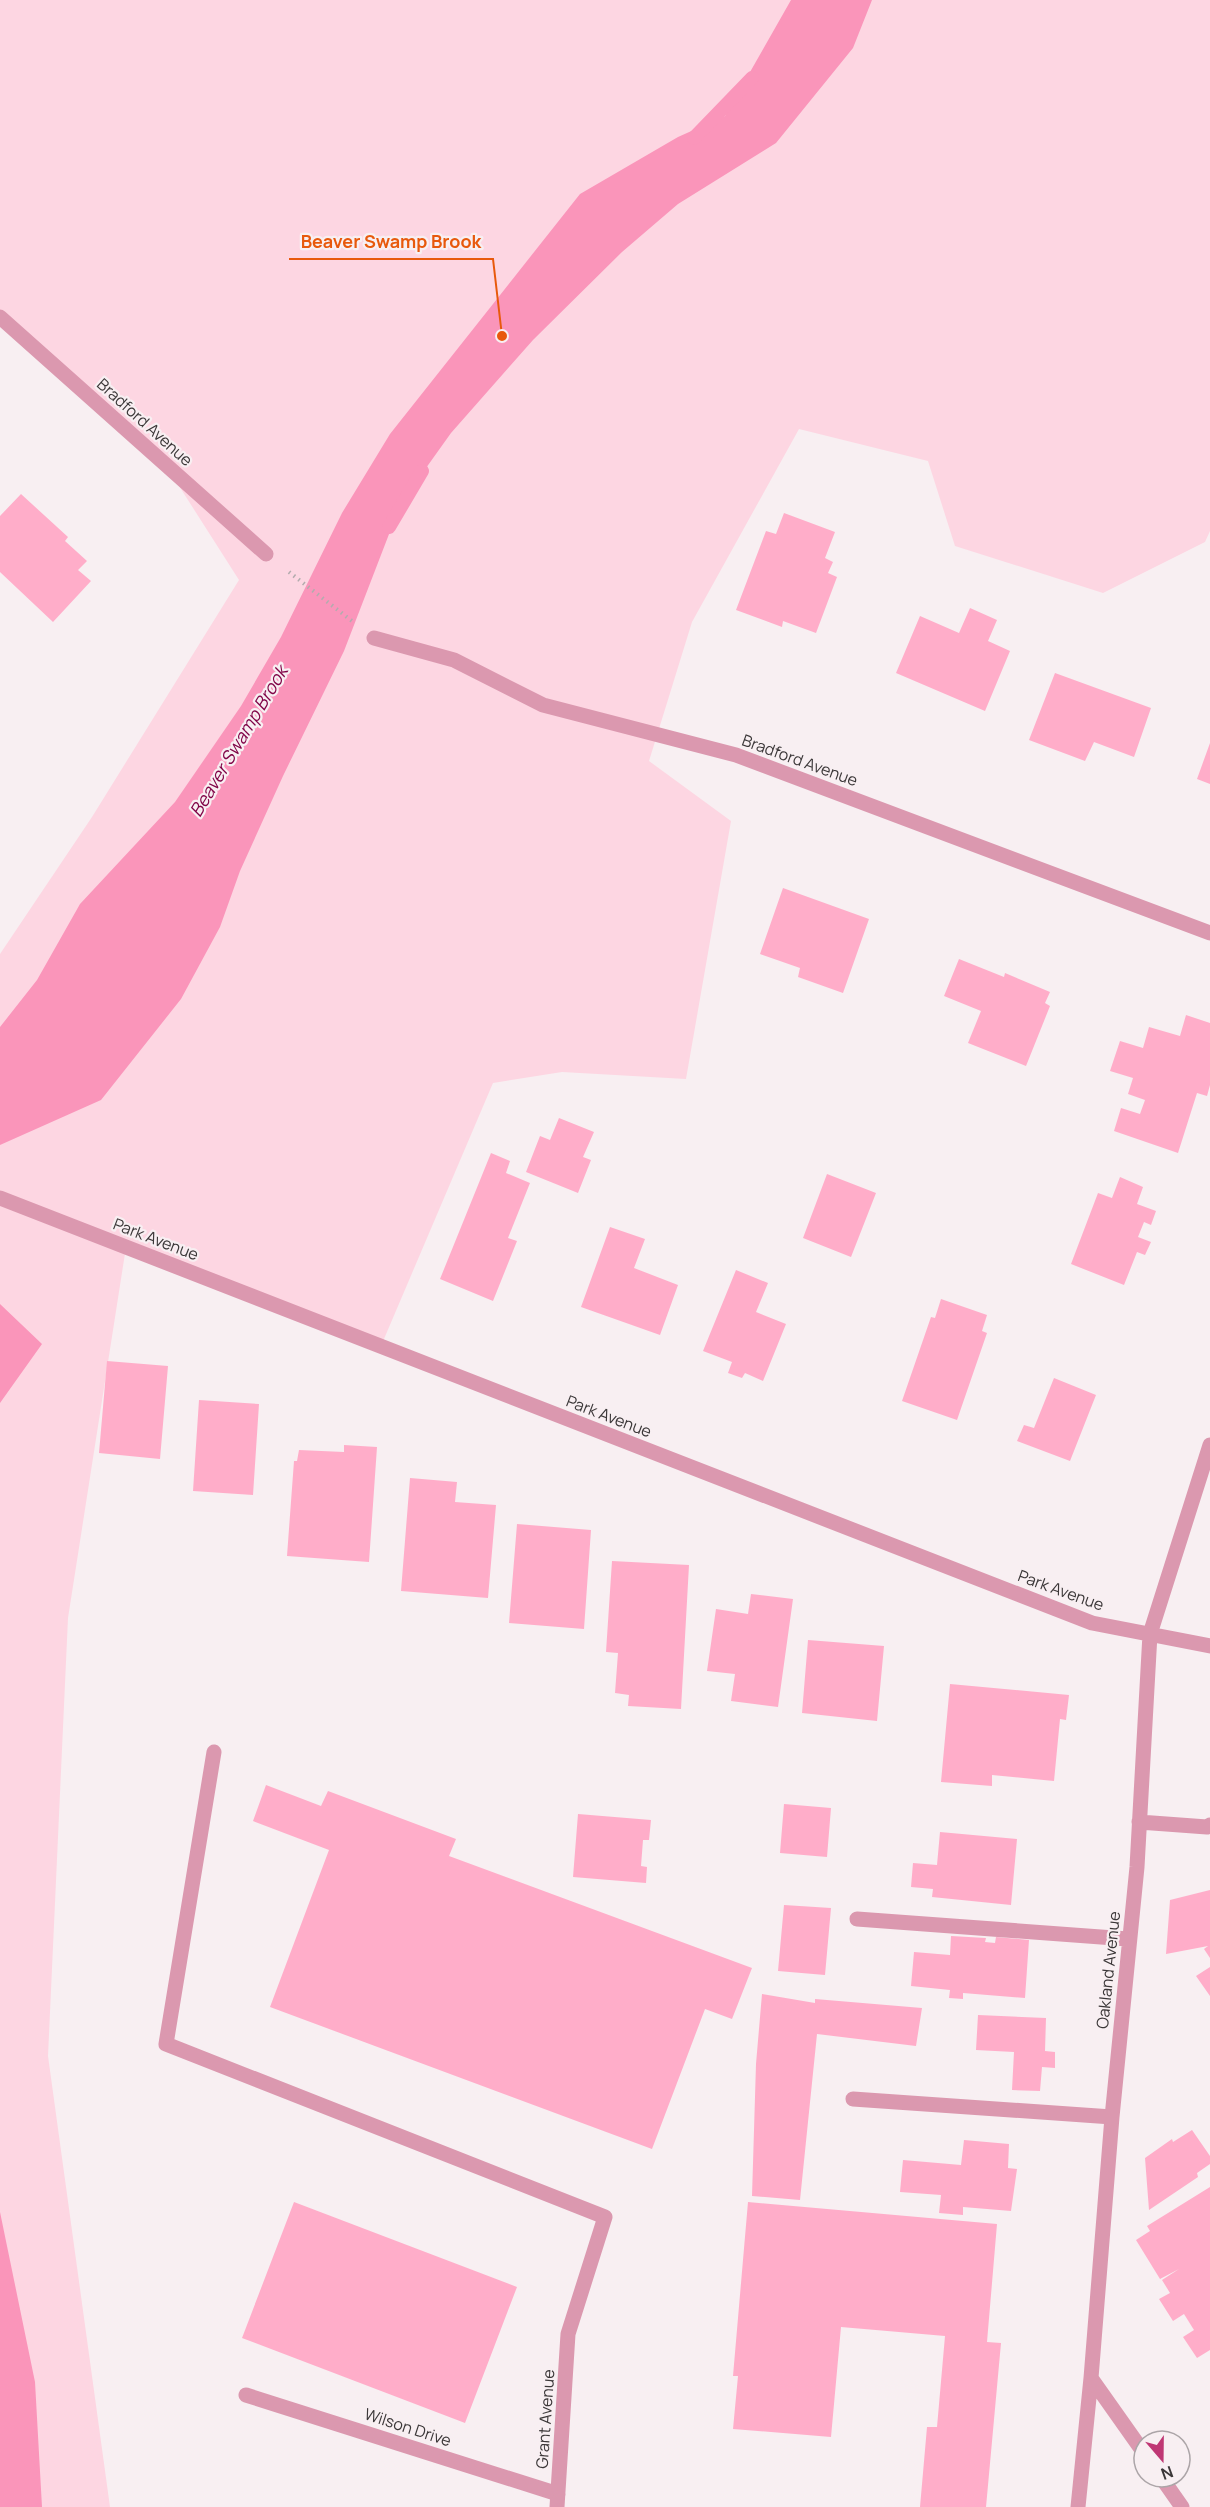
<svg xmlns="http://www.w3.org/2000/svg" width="1210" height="2507" font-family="Manrope,sans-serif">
	<rect width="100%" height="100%" fill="#f8eff2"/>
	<path fill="#fdd6e2" d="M0,0H1210V531L1205,542L1103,593L955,546L928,461L799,429L692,622L649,761L731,821L686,1079L562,1072L493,1083L381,1346L126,1247L68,1618L48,2056L110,2507H0V954L92,817L239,580L165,464L0,317Z"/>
	<path fill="#fa95ba" d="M791,0H872L853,48L776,143L678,204L622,252L533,340L451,433L401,503L344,651L283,776L240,871L220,927L181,999L101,1100L0,1145V1027L37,980L80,904L175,802L241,706L281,637L342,513L390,434L580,194L678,137L725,116Z
		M0,1304L42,1344L0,1403Z
		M0,2212L35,2382L42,2507H0Z"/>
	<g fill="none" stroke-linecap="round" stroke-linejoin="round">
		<path stroke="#fa95ba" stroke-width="14" d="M694,138L752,78
			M389,527L422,471"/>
	</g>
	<path fill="#ffadc9" d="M21,494L68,537L65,541L87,561L78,570L91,581L53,622L0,572V516Z
		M784,513L835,532L825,558L833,562L828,573L837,577L816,633L783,621L782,627L736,610L766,531L776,534Z
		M970,608L997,620L988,641L1010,651L985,711L896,673L920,616L959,633Z
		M1055,673L1151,708L1134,757L1094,742L1085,761L1029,740Z
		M1210,743V784L1197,779Z
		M783,888L869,919L843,993L798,977L800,968L760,954Z
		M959,959L1004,977L1005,973L1050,992L1045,1003L1050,1006L1026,1066L968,1043L981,1011L944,996Z
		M1186,1015L1210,1023V1085L1207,1096L1197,1093L1178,1153L1114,1131L1121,1108L1140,1114L1145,1100L1128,1094L1133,1078L1110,1071L1120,1041L1143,1048L1149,1027L1180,1036Z
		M559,1118L594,1132L583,1157L591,1160L578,1193L526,1172L540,1136L550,1140Z
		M491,1153L510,1161L506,1173L530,1183L508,1238L517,1241L493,1301L440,1279Z
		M827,1174L876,1193L851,1257L803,1238Z
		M1120,1177L1143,1187L1137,1204L1156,1211L1151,1225L1144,1222L1138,1237L1151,1242L1145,1255L1137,1252L1124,1285L1071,1264L1098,1193L1112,1198Z
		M610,1227L645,1239L634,1268L678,1285L660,1335L581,1307Z
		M736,1270L768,1283L756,1312L786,1324L763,1381L745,1373L742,1378L728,1373L732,1362L703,1351Z
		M941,1299L987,1315L982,1331L987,1333L957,1420L902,1401L931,1317L935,1318Z
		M107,1361L168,1366L160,1459L99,1453Z
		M1054,1378L1096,1395L1070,1461L1017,1441L1024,1425L1034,1428Z
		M199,1400L259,1404L253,1495L193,1491Z
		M344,1445L377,1447L369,1562L287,1556L294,1461H297L299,1450L344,1452Z
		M410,1478L457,1482L455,1502L496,1505L488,1598L401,1591Z
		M517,1524L591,1530L584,1629L509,1623Z
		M612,1561L689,1565L681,1709L628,1706L629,1695L615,1693L618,1653L606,1652Z
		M751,1594L793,1599L778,1707L731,1701L735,1674L707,1671L716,1609L748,1614Z
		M808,1640L884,1646L877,1721L802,1713Z
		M950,1684L1069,1695L1066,1720L1060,1719L1054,1781L992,1775V1786L941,1782Z
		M266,1785L321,1806L328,1791L456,1839L449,1856L752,1968L732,2019L705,2009L652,2149L270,2007L329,1850L253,1821Z
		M784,1804L831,1808L827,1857L780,1853Z
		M578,1814L651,1820L649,1840H643L641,1866L647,1867L646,1883L573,1877Z
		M940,1832L1017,1839L1011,1905L932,1897L933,1889L911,1887L913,1863L937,1865Z
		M1210,1890V1958L1204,1949L1208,1946L1166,1954L1170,1900Z
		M784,1905L831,1908L825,1975L778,1971Z
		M951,1936L986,1938L985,1942L995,1943L996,1937L1029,1940L1025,1998L963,1993V1999L949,1998L950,1990L911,1986L914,1952L950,1955Z
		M1210,1967V1996L1196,1976Z
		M762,1994L815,2003V1999L922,2008L916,2046L817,2034L800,2200L752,2196L756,2064Z
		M978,2015L1046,2018L1045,2051L1055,2052V2068L1042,2067L1040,2091L1012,2090L1014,2052L976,2050Z
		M1192,2130L1210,2156V2164L1197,2173L1198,2177L1149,2210L1145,2158L1172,2139L1173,2142Z
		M964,2140L1009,2144L1008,2168L1017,2169L1011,2211L963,2207V2215L939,2213L941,2195L900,2192L903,2160L961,2165Z
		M1210,2187V2350L1197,2358L1183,2337L1194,2330L1184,2314L1173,2321L1159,2299L1170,2293L1162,2280L1179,2269L1160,2279L1136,2240L1150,2231L1147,2226Z
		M294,2202L517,2287L465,2423L242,2338Z
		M748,2202L997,2224L987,2342L1001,2343L986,2507H920L927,2427H937L945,2336L841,2327L831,2437L733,2429L738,2376H733Z"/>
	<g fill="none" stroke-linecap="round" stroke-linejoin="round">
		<path stroke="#b3acae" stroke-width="4" stroke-dasharray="1.5 4.5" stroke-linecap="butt" d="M289,572L352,621"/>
		<path stroke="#db98af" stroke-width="15" d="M0,317L266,554
			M374,638L454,660L543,705L736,755L1210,933
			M0,1198L1092,1623L1210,1646
			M214,1752L166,2044L605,2217L568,2334L557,2507
			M1139,1822L1207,1827L1210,1825
			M857,1919L1128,1939
			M853,2099L1112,2117
			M1091,2378L1144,2453
			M246,2395L558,2494
			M1161,2477L1182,2507
			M1078,2507L1091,2378L1112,2117L1137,1867L1150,1634L1210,1445"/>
	</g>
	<g text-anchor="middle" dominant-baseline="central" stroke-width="4.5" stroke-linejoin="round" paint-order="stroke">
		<g font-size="16" fill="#3b3738" stroke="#f8eff2">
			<text transform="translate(145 422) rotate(42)">Bradford Avenue</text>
			<text transform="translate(800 760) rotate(20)">Bradford Avenue</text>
			<text transform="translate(156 1239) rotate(21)">Park Avenue</text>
			<text transform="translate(609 1416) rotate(21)">Park Avenue</text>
			<text transform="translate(1061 1590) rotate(20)">Park Avenue</text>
			<text transform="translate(1108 1970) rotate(-84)">Oakland Avenue</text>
			<text transform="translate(545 2419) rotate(-86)">Grant Avenue</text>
			<text transform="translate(408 2427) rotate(18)">Wilson Drive</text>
		</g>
		<g font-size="18" font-style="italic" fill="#810548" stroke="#f8eff2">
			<text transform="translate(238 741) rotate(-59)">Beaver Swamp Brook</text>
		</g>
	</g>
	<path fill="none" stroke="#e8590c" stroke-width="2" d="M502 336L493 259H289"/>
	<circle fill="#e8590c" stroke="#f8eff2" stroke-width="2" cx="502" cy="336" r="6"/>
	<g font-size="18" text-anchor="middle" font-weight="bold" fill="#e8590c" stroke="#f8eff2" stroke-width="4.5" stroke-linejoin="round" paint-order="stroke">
		<text x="391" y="248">Beaver Swamp Brook</text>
	</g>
	<g transform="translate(1162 2459) rotate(160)"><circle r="28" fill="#f8eff2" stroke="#aca5a8" stroke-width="1.5"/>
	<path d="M0-4.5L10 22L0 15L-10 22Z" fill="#bf3774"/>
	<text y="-9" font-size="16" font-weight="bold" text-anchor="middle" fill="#3b3738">N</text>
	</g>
</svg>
